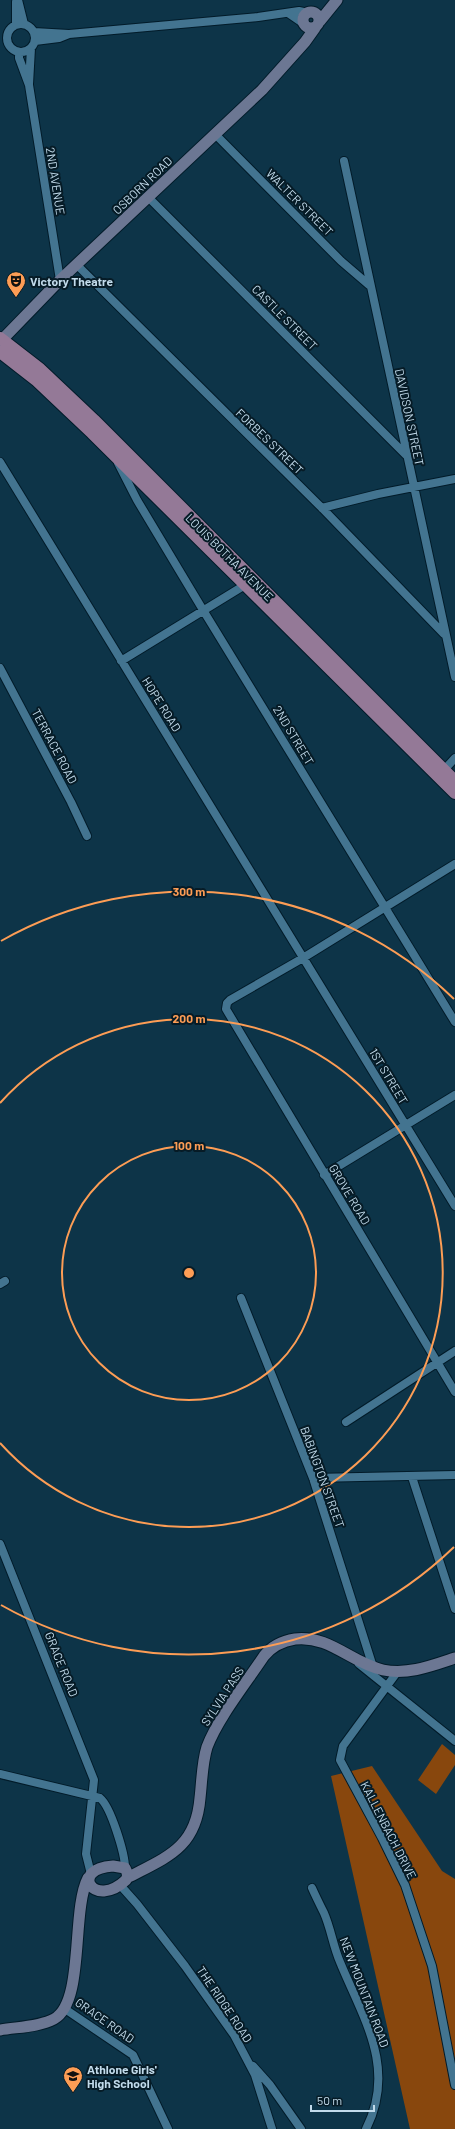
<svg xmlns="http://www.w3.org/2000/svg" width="455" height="2129" font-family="Barlow,sans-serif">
	<rect width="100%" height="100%" fill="#0d3448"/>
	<path fill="#88470d" d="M442,1744L455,1755V1765L436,1794L418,1780Z
		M372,1766L442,1871L455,1879V2129H410L331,1776Z"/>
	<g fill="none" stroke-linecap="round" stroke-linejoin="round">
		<defs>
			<path id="street" d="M18,0L24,24
				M288,13L304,24
				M7 38a14 14 0 1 1 28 0a14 14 0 1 1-28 0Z
				M16,25V2
				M34,32L69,34
				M35,41L59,38L69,34L258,17L299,11L308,13
				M19,52V58L29,85L60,280
				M29,84L31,48
				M215,134L341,261L369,285
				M344,161L455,677
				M148,197L406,455
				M77,265L322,508L444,634
				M0,462L455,1206
				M118,463L137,500L203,610L455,1022
				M322,508L378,494L455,479
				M121,661L245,585
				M0,668L71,802L87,836
				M444,770L455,758
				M455,864L303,958L230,1000L227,1003L226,1009L455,1392
				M324,1175L455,1095
				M0,1284L5,1281
				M241,1298L313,1478L373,1667
				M346,1422L455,1351
				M412,1477L455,1609
				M313,1478L455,1475
				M0,1544L94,1780L86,1854L91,1874
				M359,1664L455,1741
				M398,1671L343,1746L340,1760L382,1838L405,1885L432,1966L455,2085
				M0,1774L100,1798C111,1807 125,1854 125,1868
				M120,1885L137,1904L185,1966L234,2035L255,2075L272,2129
				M312,1888C316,1897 320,1905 324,1913C331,1929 333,1946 340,1962C363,2018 397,2068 366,2129
				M65,2009L133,2055L168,2129
				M253,2066L270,2085L301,2129"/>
			<path id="secondary" d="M303 20a8 8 0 1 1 16 0a8 8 0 1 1-16 0Z
				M320,21L337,0
				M0,342L60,280L262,90L305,42L315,28
				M113,1866L125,1868L128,1875L126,1880C94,1910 68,1869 113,1866Z
				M127,1878C167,1857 196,1848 200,1798C202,1781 202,1763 207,1747C218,1718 246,1683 264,1656C272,1646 282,1641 295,1639C330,1635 351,1663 383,1670C408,1675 431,1666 455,1658
				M0,2030C17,2027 39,2027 54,2019C85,2002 71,1911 88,1878"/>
			<path id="primary" d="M0,338L40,369L94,420L455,781
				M0,352L36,380L92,433L455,793"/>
		</defs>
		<use href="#street" stroke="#021b29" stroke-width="10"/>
		<use href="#secondary" stroke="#021b29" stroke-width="13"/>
		<use href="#primary" stroke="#021b29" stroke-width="14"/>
		<use href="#street" stroke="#437490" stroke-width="8"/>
		<use href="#secondary" stroke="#6c7793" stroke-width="11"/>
		<use href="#primary" stroke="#947997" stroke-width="12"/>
	</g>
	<g fill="none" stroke="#fd9d55" stroke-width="2">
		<circle cx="189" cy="1273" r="127"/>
		<path d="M0 1103A254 254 0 1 1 0 1443"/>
		<path d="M454 1547A381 381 0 0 1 1 1605M1 941A381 381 0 0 1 454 999"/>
	</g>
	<defs>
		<symbol id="theatre-pin" viewBox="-11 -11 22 30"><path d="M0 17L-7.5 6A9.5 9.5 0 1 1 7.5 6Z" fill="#fd9d55" stroke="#061b26"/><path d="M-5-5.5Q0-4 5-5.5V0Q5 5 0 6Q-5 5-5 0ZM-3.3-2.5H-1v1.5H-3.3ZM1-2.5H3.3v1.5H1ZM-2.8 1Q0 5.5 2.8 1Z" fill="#111"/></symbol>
		<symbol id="school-pin" viewBox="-11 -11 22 30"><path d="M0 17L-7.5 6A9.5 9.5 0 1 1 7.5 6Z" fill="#fd9d55" stroke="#061b26"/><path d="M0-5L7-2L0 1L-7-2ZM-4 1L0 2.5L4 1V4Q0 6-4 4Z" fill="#111"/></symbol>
	</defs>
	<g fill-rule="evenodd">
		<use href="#theatre-pin" x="5" y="270" width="22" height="30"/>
		<use href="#school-pin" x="62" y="2065" width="22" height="30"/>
	</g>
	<g text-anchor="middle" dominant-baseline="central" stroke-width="4" stroke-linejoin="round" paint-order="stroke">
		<g font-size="12" fill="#c2dbeb" stroke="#061b26">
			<text transform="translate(56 181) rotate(81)">2ND AVENUE</text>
			<text transform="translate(142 185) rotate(-44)">OSBORN ROAD</text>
			<text transform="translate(300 202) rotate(45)">WALTER STREET</text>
			<text transform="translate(285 317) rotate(45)">CASTLE STREET</text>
			<text transform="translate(410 417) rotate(78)">DAVIDSON STREET</text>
			<text transform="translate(270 441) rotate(44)">FORBES STREET</text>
			<text transform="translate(230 557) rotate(45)">LOUIS BOTHA AVENUE</text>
			<text transform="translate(162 704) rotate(58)">HOPE ROAD</text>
			<text transform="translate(294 735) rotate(59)">2ND STREET</text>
			<text transform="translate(55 746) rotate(62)">TERRACE ROAD</text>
			<text transform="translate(389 1076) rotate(59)">1ST STREET</text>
			<text transform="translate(350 1194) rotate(59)">GROVE ROAD</text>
			<text transform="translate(323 1477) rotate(70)">BABINGTON STREET</text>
			<text transform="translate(62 1664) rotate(68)">GRACE ROAD</text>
			<text transform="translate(222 1696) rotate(-57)">SYLVIA PASS</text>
			<text transform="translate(389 1830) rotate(63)">KALLENBACH DRIVE</text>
			<text transform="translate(365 1992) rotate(69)">NEW MOUNTAIN ROAD</text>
			<text transform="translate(225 2004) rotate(56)">THE RIDGE ROAD</text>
			<text transform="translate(105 2020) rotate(35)">GRACE ROAD</text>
		</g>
		<g font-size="12" font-weight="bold" fill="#c2dbeb" stroke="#061b26" text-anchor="start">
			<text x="30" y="281">Victory Theatre</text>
			<text x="87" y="2069">Athlone Girls'<tspan x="87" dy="14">High School</tspan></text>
		</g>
	</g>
	<circle cx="189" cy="1273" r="6" fill="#fd9d55" stroke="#061b26" stroke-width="2"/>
	<g font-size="12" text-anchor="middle" font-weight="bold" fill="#fd9d55" stroke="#061b26" stroke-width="4" stroke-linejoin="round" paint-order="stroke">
		<text x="189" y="896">300 m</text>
		<text x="189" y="1023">200 m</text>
		<text x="189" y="1150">100 m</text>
	</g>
	<path d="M311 2105v6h63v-6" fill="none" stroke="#c2dbeb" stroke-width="2"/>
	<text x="317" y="2105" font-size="12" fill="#c2dbeb" stroke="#061b26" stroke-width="3" paint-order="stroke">50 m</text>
</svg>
